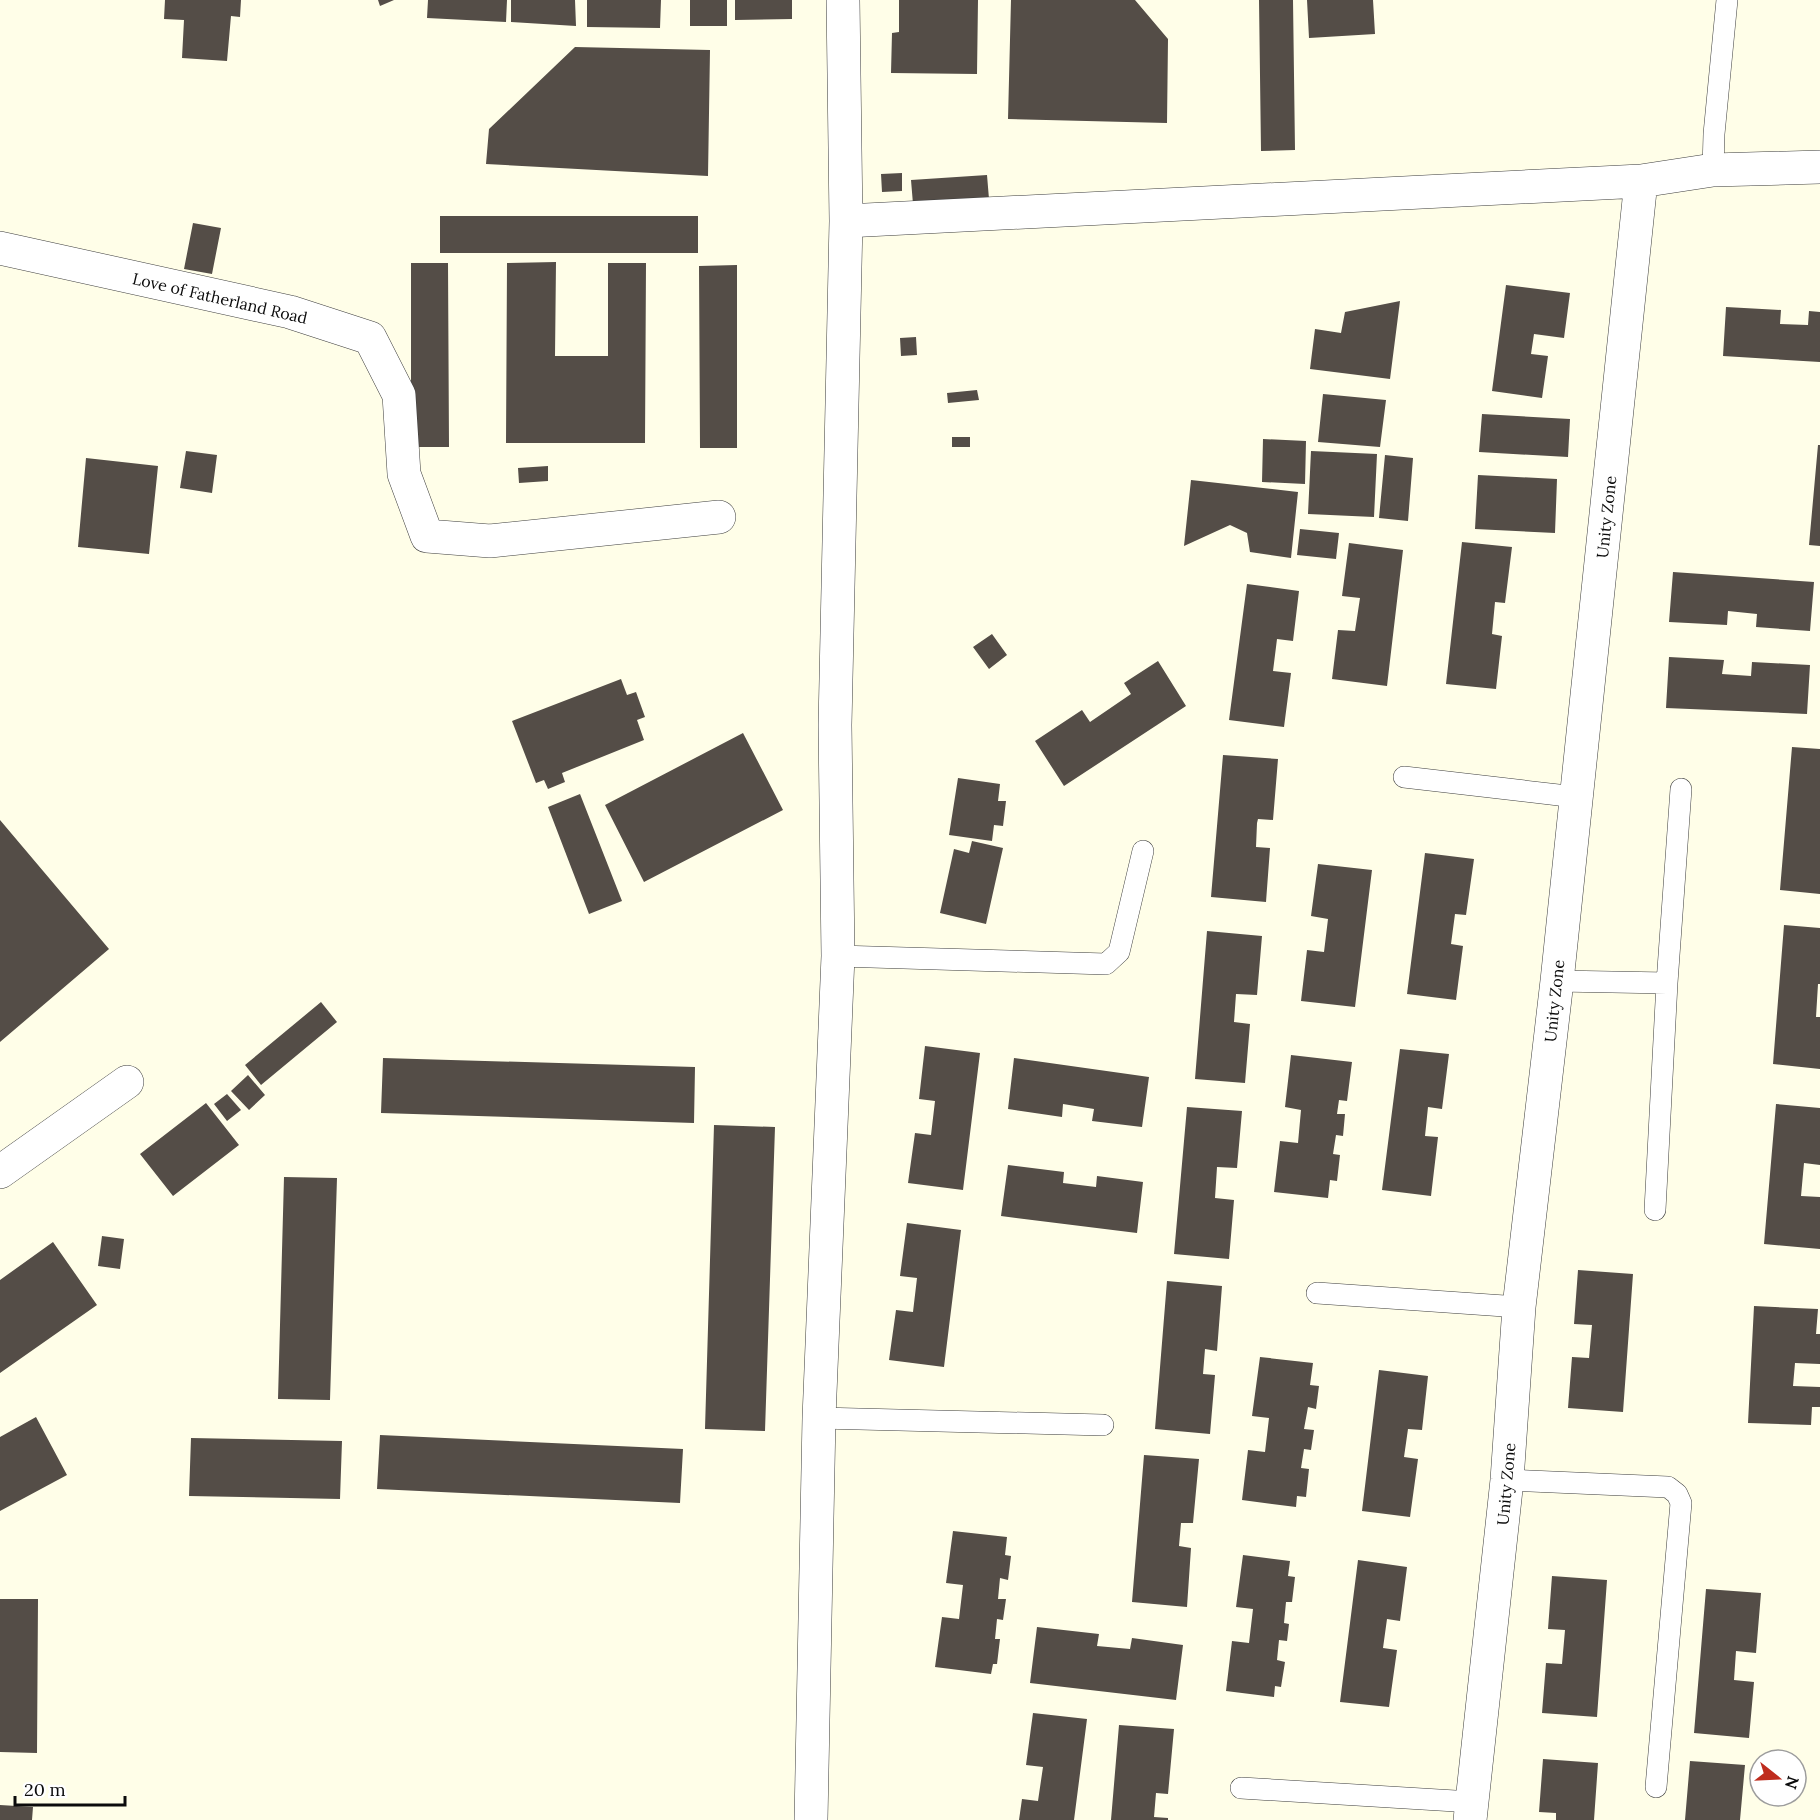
<svg xmlns="http://www.w3.org/2000/svg" width="1820" height="1820" font-family="Lora,serif">
	<rect width="100%" height="100%" fill="#fffee8"/>
	<path fill="#544d47" d="M165,0H241L240,17L231,16L227,61L182,58L184,20L164,19Z
		M378,0H394L380,6Z
		M428,0H507L506,22L427,18Z
		M511,0H575L576,26L511,22Z
		M587,0H661L660,28L587,27Z
		M690,0H727V26H690Z
		M735,0H792V19L735,20Z
		M899,0H978L977,74L891,73L892,33L899,32Z
		M1011,0H1135L1168,39L1167,123L1008,119Z
		M1259,0H1293L1295,150L1261,151Z
		M1307,0H1373L1375,34L1309,38Z
		M575,47L710,50L708,176L486,164L489,129Z
		M902,173V191L882,192L881,174Z
		M987,175L989,199L913,204L911,180Z
		M440,216H698V253H440Z
		M193,223L221,228L212,274L184,269Z
		M556,262L555,356H608V263H646L645,443H506L507,263Z
		M411,263H448L449,447H411Z
		M737,265V448H700L699,266Z
		M1506,285L1570,293L1564,338L1534,334L1531,354L1548,356L1542,398L1492,391Z
		M1400,301L1390,379L1310,369L1315,329L1341,333L1345,312Z
		M1726,307L1781,310L1780,324L1808,325L1809,311L1820,312V362L1723,356Z
		M916,337L917,355L901,356L900,338Z
		M977,390L979,400L948,403L947,393Z
		M1323,394L1386,400L1380,447L1318,442Z
		M1482,414L1570,419L1568,457L1479,452Z
		M952,437H970V447H952Z
		M1263,439L1306,441L1305,484L1262,482Z
		M1818,445H1820V546L1809,545Z
		M186,451L217,455L212,493L180,488Z
		M1311,451L1377,454L1374,517L1308,514Z
		M1385,455L1413,458L1408,521L1379,518Z
		M86,458L158,466L149,554L78,547Z
		M548,466V481L519,483L518,468Z
		M1478,475L1557,479L1555,533L1475,529Z
		M1191,480L1298,492L1291,558L1250,552L1247,533L1230,525L1184,546Z
		M1300,529L1339,533L1336,559L1297,555Z
		M1462,542L1512,547L1505,603L1495,602L1492,634L1502,636L1496,689L1446,684Z
		M1349,543L1403,550L1387,686L1332,679L1338,630L1355,631L1360,598L1342,596Z
		M1673,572L1814,582L1810,631L1756,627L1757,614L1728,611L1727,625L1669,622Z
		M1247,584L1299,591L1293,641L1277,639L1273,671L1291,673L1284,727L1229,720Z
		M992,634L1007,655L989,669L973,647Z
		M1669,657L1724,660L1722,674L1751,676L1752,662L1810,665L1807,714L1666,708Z
		M1158,661L1186,706L1064,786L1035,741L1082,710L1090,722L1131,694L1124,683Z
		M621,679L627,695L636,692L645,717L637,720L644,740L562,773L565,782L548,789L544,780L536,783L512,721Z
		M743,733L783,810L644,882L605,805Z
		M1792,747L1820,749V894L1780,890Z
		M1223,755L1278,759L1273,820L1258,819L1257,823L1256,847L1270,848L1266,902L1211,897Z
		M958,778L1000,784L998,801H1006L1003,826L994,825L992,841L949,835Z
		M580,794L622,901L589,914L548,807Z
		M0,820L109,949L0,1042Z
		M972,841L1003,848L986,924L940,913L954,849L969,853Z
		M1425,853L1474,859L1466,915L1455,914L1451,944L1463,946L1456,1000L1407,994Z
		M1318,864L1372,870L1355,1007L1301,1001L1307,950L1324,952L1328,919L1311,916Z
		M1784,925L1820,928V984H1818L1816,1017H1820V1069L1773,1064Z
		M1207,931L1262,936L1257,995L1236,994L1234,1022L1250,1024L1245,1083L1195,1079Z
		M321,1002L337,1022L261,1085L245,1065Z
		M925,1046L980,1053L963,1190L908,1183L915,1133L931,1135L935,1101L919,1099Z
		M1400,1049L1449,1054L1442,1109L1428,1107L1425,1136L1438,1137L1431,1196L1382,1190Z
		M1291,1055L1352,1062L1347,1101L1339,1100L1337,1114H1345L1343,1136L1336,1135L1333,1154L1340,1155L1337,1181L1330,1180L1328,1198L1274,1192L1280,1141L1298,1143L1301,1110L1285,1107Z
		M383,1058L695,1067L694,1123L381,1113Z
		M1014,1058L1149,1077L1142,1127L1092,1121L1094,1109L1063,1104L1062,1117L1008,1109Z
		M248,1075L265,1095L249,1110L231,1091Z
		M227,1094L241,1110L227,1121L214,1104Z
		M206,1103L239,1145L173,1196L140,1154Z
		M1776,1104L1820,1108V1165L1804,1163L1801,1196L1820,1197V1249L1764,1244Z
		M1187,1107L1242,1111L1237,1168L1217,1167L1215,1198L1234,1200L1229,1259L1174,1254Z
		M714,1125L775,1127L765,1431L705,1429Z
		M1008,1165L1064,1172L1063,1183L1096,1187L1097,1176L1143,1182L1137,1233L1001,1216Z
		M284,1177L337,1178L330,1400L278,1399Z
		M907,1223L961,1230L944,1367L889,1360L896,1310L913,1312L917,1278L900,1276Z
		M102,1236L124,1239L120,1269L98,1266Z
		M53,1242L97,1305L0,1373V1280Z
		M1578,1270L1633,1274L1623,1412L1568,1408L1572,1357L1589,1358L1592,1325L1574,1324Z
		M1167,1281L1222,1286L1217,1351L1205,1349L1203,1374L1215,1375L1210,1434L1155,1429Z
		M1754,1306L1818,1309L1816,1334H1820V1364L1795,1363L1793,1386L1820,1387V1407H1812L1811,1425L1748,1423Z
		M1260,1357L1313,1363L1310,1385L1319,1386L1316,1409L1308,1407L1304,1429L1314,1430L1311,1450L1304,1449L1301,1468L1309,1469L1306,1497L1297,1496L1296,1507L1242,1500L1248,1450L1265,1452L1269,1418L1252,1416Z
		M1379,1370L1428,1376L1422,1430L1408,1429L1404,1457L1418,1459L1410,1517L1362,1511Z
		M36,1417L67,1475L0,1511V1437Z
		M380,1435L683,1449L680,1503L377,1489Z
		M191,1438L342,1441L340,1499L189,1496Z
		M1144,1455L1199,1459L1193,1523H1181L1179,1546L1191,1548L1187,1607L1132,1602Z
		M953,1531L1007,1537L1005,1555L1011,1556L1008,1580L1000,1578L998,1599H1006L1003,1620L997,1619L995,1639H1000L997,1664H993L991,1674L935,1667L942,1617L959,1619L963,1585L946,1583Z
		M1243,1555L1290,1561L1288,1576L1295,1577L1292,1602H1286L1284,1623L1289,1624L1287,1641L1279,1640L1277,1660L1285,1662L1281,1687L1275,1686L1274,1697L1226,1691L1232,1641L1249,1643L1253,1609L1236,1607Z
		M1358,1560L1407,1567L1400,1621L1387,1619L1383,1648L1397,1650L1389,1707L1340,1702Z
		M1552,1576L1607,1580L1597,1717L1542,1713L1546,1663L1562,1664L1565,1630L1548,1629Z
		M1706,1589L1761,1593L1756,1653L1736,1651L1734,1680L1754,1682L1749,1738L1694,1733Z
		M0,1599H38L37,1753L0,1752Z
		M1037,1627L1099,1634L1097,1646L1130,1649L1132,1638L1183,1645L1176,1700L1030,1683Z
		M1033,1713L1087,1719L1074,1820H1019L1022,1799L1038,1801L1043,1767L1026,1765Z
		M1119,1725L1174,1729L1168,1794L1156,1793L1154,1817L1168,1818V1820H1111Z
		M1543,1759L1598,1763L1594,1820H1556V1813L1539,1812Z
		M1690,1761L1745,1765L1740,1820H1685Z
		M0,1805L33,1807L32,1820H0Z"/>
	<g fill="none" stroke-linecap="round" stroke-linejoin="round">
		<defs>
			<path id="service" d="M1713,170L1714,134L1727,0
				M1404,777L1576,797
				M838,956L1106,964L1119,952L1143,851
				M1557,981L1667,983
				M1655,1210L1667,983L1681,789
				M1317,1293L1519,1307
				M819,1418L1103,1425
				M1507,1480L1668,1487L1677,1494L1681,1503L1656,1787
				M1241,1788L1472,1802"/>
			<path id="minor" d="M846,221L1641,181L1713,170L1820,167
				M0,248L290,312L370,338L399,395L404,474L427,536L490,541L719,517
				M0,1172L127,1082
				M811,1820L819,1418L838,956L835,725L846,221L843,0
				M1470,1820L1507,1480L1519,1307L1557,981L1641,181"/>
		</defs>
		<use href="#service" stroke="#3e3e3e" stroke-width="22"/>
		<use href="#minor" stroke="#3e3e3e" stroke-width="34"/>
		<use href="#service" stroke="#fff" stroke-width="21"/>
		<use href="#minor" stroke="#fff" stroke-width="33"/>
	</g>
	<g text-anchor="middle" dominant-baseline="central" stroke-width="6" stroke-linejoin="round" paint-order="stroke">
		<g font-size="16" fill="#0b0b0b" stroke="#fff">
			<text transform="translate(220 298) rotate(13)">Love of Fatherland Road</text>
			<text transform="translate(1606 517) rotate(-84)">Unity Zone</text>
			<text transform="translate(1554 1001) rotate(-84)">Unity Zone</text>
			<text transform="translate(1506 1484) rotate(-85)">Unity Zone</text>
		</g>
	</g>
	<g transform="translate(1778 1778) rotate(108)"><circle r="28" fill="#ffffff" stroke="#9d9d9d" stroke-width="1.5"/>
	<path d="M0-4.5L10 22L0 15L-10 22Z" fill="#bf2c1e"/>
	<text y="-9" font-size="16" font-weight="bold" text-anchor="middle" fill="#0b0b0b">N</text>
	</g>
	<path d="M15 1796v9h110v-9" fill="none" stroke="#0b0b0b" stroke-width="3"/>
	<text x="24" y="1796" font-size="18" fill="#0b0b0b" stroke="#ffffff" stroke-width="4.5" paint-order="stroke">20 m</text>
</svg>
